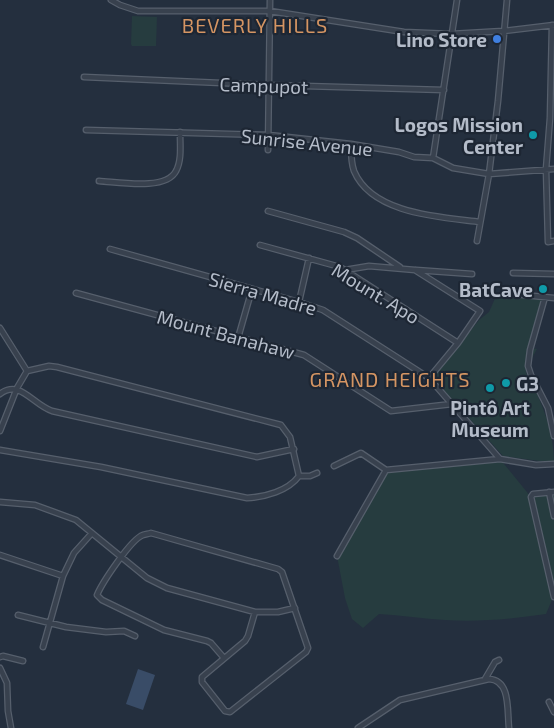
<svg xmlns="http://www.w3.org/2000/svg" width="554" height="728" font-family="'Exo 2',sans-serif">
	<rect width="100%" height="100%" fill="#242f3e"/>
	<path fill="#263c3f" d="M132,16L157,17L156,46H132L131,44Z
		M497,294L544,298L528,347L537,349L526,369V373C541,399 554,431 554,462H547L503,456L433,378L479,320L489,312Z
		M500,459L531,497L554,492V595L546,614C512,619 480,622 445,620C423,619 401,615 379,614L363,628L352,619L345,598L337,556L386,470Z"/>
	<path fill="#394c67" d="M138,669L155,675L143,710L126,704Z"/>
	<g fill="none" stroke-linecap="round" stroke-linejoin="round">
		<defs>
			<path id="street" d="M111,0L120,5L138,11H270L404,32L451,34L503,31L554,25
				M552,25L550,118L546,169L548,242L554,241
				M84,77L270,85L444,90
				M86,130L269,135L351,144L399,152L414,157L433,158L453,168L489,174L554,169
				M351,144C351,153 351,163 354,171C372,214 440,217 480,222
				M268,150L270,0
				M433,158L457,0
				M99,181C118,182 166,191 176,171C182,160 180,145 180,132
				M268,211L344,232L357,238L400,267
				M477,241L489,174L498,101L507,0
				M260,245L340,267L458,343
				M110,249L299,302L323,310L429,378L500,459
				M345,270L369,266L415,270L480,311L458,343L429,378
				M416,270L472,274
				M513,273L554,274
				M76,293L304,355L391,411L452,404
				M514,294L554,298
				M545,297L530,350L528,366L531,375L548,408L554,436
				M299,302L309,258
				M0,328L27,371
				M238,338L252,289
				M0,394C20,379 32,404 52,411L257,457L294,449
				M0,431L17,388L27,371L49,366L57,367L281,425L290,437L299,476C288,491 265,497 247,498L101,467L0,450
				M334,466L361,453L386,470
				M386,470L500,459L536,465L554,464
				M299,476H310L317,473
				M549,492L554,516
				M554,492L533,494L531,497L554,597
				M0,502L35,505L76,520L147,578L167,588L255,612H278L295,608
				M0,555L63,576
				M337,556L386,470
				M18,615L66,627L106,632L124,631L135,636
				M43,647L63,576L74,553L92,533
				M0,657L3,656L23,661
				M224,658L211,643L207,641L164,630L102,600L97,595C102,583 131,539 143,535C145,534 148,534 151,533L278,569L282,572L308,648L306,652L230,712L225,711L202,682V677L245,641L248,636L255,612
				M0,668L7,683L8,711L11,728
				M485,679L495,662L499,660
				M549,702L554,712
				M358,728L400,700L489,679C511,680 507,711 509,728"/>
		</defs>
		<use href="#street" stroke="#565f6c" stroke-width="7"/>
		<use href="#street" stroke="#38414e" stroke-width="4.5"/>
	</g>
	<circle fill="#3f7fe0" stroke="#1d2633" stroke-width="2" cx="497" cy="39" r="5"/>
	<g fill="#0f9aa8" stroke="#1d2633" stroke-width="2">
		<circle cx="533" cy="135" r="5"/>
		<circle cx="543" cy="289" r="5"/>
		<circle cx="506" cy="383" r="5"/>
		<circle cx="490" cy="388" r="5"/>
	</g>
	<g text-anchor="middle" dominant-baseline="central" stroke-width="4.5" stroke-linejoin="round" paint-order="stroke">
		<g font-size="19" font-weight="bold" fill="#b4bcc9" stroke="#1d2633" text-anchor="end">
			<text x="487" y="39">Lino Store</text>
			<text x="523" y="124">Logos Mission<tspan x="523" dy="22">Center</tspan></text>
			<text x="533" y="289">BatCave</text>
			<text x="516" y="383" text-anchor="start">G3</text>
			<text x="490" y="407" text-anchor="middle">Pintô Art<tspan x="490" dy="22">Museum</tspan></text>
		</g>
		<g font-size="19" fill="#b4bcc9" stroke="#1d2633">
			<text transform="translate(264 85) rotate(2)">Campupot</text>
			<text transform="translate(307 142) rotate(6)">Sunrise Avenue</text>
			<text transform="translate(263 293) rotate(16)">Sierra Madre</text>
			<text transform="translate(376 293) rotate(31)">Mount. Apo</text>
			<text transform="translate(226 334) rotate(15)">Mount Banahaw</text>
		</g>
		<g font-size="20" letter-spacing="1" fill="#d59563" stroke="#1d2633">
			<text x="255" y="25">BEVERLY HILLS</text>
			<text x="390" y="379">GRAND HEIGHTS</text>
		</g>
	</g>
</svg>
